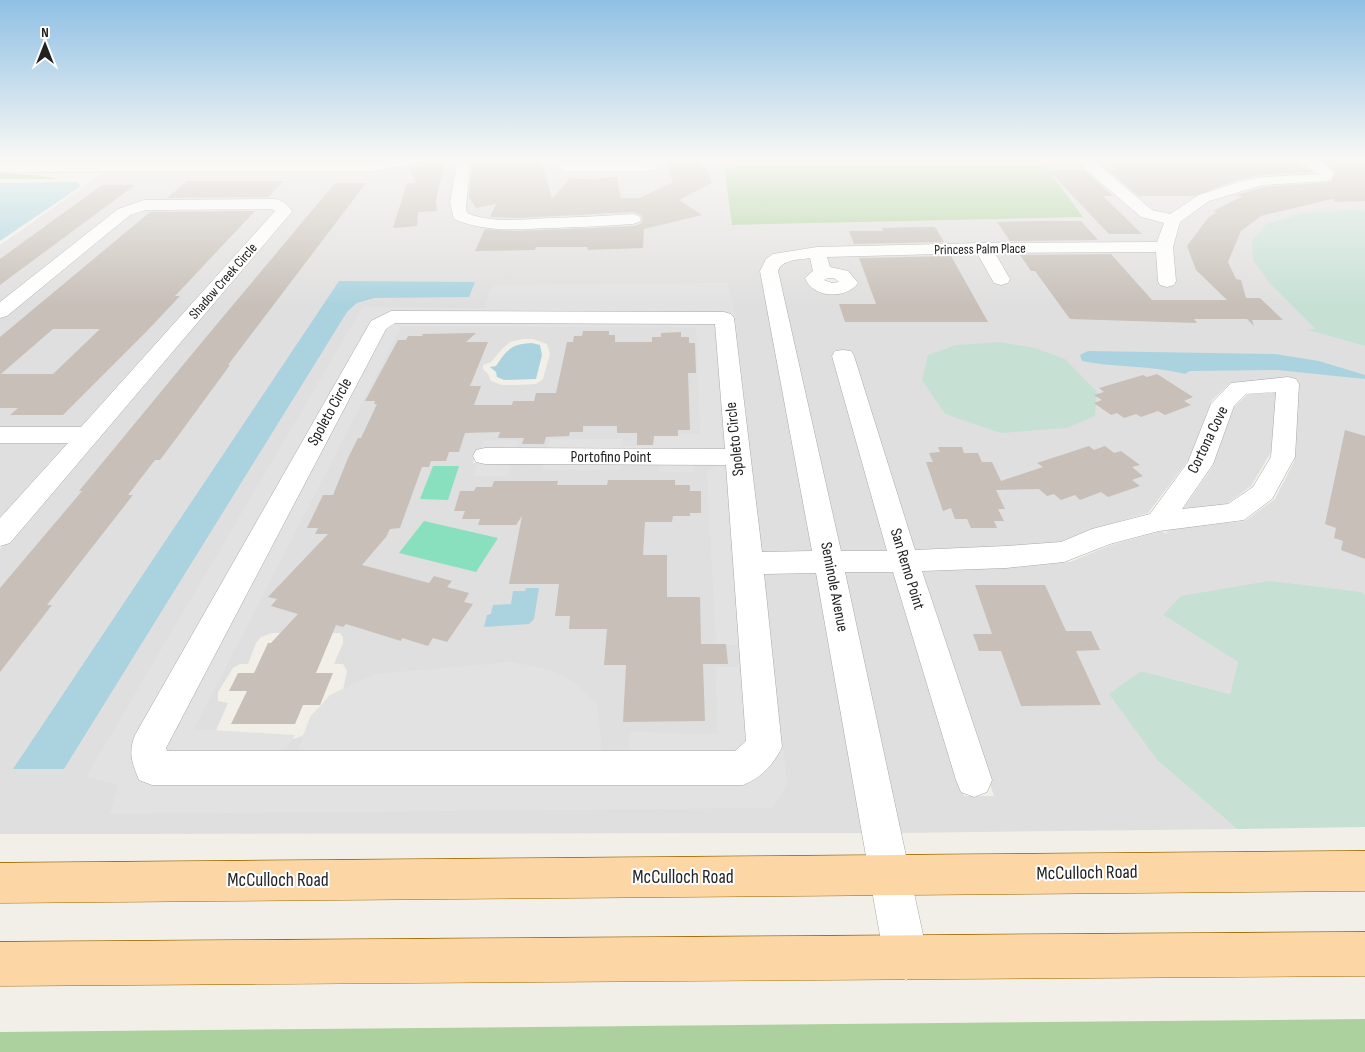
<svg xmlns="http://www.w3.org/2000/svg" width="1365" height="1052" font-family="'Sofia Sans Condensed',sans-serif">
	<rect width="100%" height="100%" fill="#f2efe9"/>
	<path fill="#e0dfdf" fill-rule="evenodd" d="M430,159H449L457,165L458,175L451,198V208L454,218L472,225L484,227H536L640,222L639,217L501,221L467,215L463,197L470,174L468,164L463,159H641L644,165H562L561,169H636L656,167L653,159L1080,160L1165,221L1157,244L821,249L762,268L816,553L759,554L732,318L394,313L130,744L744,784L761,573H819L866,833L0,834V549L291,209L146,202L0,306V245L103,173H46L49,170H333ZM743,166H1044L1083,217L732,225L724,167ZM339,282L395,297L375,298L357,303L347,312Z
		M1091,159H1296L1320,172L1319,175L1237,182L1216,188L1198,196L1168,216L1152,212Z
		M1310,159H1365V210H1345L1302,213L1268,223L1272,286L1316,330H1310L1365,346V594L1361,592L1163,615L1238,662L1230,694L1141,671L1158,761L1237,829L897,833L843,572L895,571L964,796H994L918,571L1011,567L1070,562L1111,545L1162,531L1166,534L1169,529L1245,521L1275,499L1294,462L1299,387L1281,379L1229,384L1212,400L1189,459L1148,513L1095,528L1057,543L1002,548L912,551L850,351L834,350L890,552L838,553L777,272L784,261L811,257L815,271L807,277L809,284L813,288L842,292L853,288L856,281L847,272L829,269L825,256L978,252L996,282L1010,283L992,252L1157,251L1159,282L1175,286L1172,251L1174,250L1172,248L1181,222L1210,200L1228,193L1268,184L1320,182L1333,178L1334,173Z
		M144,207H271L277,213L83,428H0V319L129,213Z
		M716,322L726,450L477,449L473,463L727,464L749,741L736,753H167L385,326ZM523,339H533L547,344L550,354L543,379L536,384L517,385H502L491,381L488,374L483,369V365L491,362L503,348L510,342ZM272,633H340L343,637V643L334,664H343L347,671L342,694L302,736L293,739L223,740L215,735L217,728L228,703L218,701V692L233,668L240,664H248L256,643L261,637Z
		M1277,392L1271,452L1251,486L1225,505L1183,509L1211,469L1233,408L1248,394Z
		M0,442H71L0,523Z"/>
	<path fill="#add19e" d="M743,166H1045L1083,217L732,225L724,167Z
		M0,173L36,175L59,179H0Z
		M1365,1019V1052H0V1032Z"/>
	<path fill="#c6e0d4" d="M1345,210H1365V346L1308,330L1315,329L1272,286L1253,260L1252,241L1268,223L1302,213Z
		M999,342L1035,348L1065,359L1097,392L1095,416L1067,428L1001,433L945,414L922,380L928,355L956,345Z
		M1269,581L1361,592L1365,594V827L1237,829L1158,761L1109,694L1141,671L1230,694L1238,662L1163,615L1181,596Z"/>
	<path fill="#88e0be" d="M433,466H459L448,500L420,499Z
		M424,521L498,538L476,572L399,553Z"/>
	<path fill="#e2e2e2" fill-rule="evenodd" d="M728,283L737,327L787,784L773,808L109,814L119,785L86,777L363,307L485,308L492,285ZM401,327H696L700,434H651L650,446H623V439H550L547,453H515L518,440H484L473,476H507L510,464H543V470H620L621,459H659V472H694V463H724L707,471L716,645H740L741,667H715L718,734L630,732L628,759L602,749L597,705L577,684L554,671L512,662L375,674L330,695L310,717L297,753H284L295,735L194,729Z"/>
	<path fill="#aad3df" d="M808,159H962L953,161Z
		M77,182L81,186L0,241V183Z
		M339,281L475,282L469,297L375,298L357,303L347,312L64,769H13Z
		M532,343L540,345L542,355L536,379L504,380L497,377L496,372L490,367L496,366C507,349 512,344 532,343Z
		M1088,351L1275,354L1319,361L1365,375V379L1277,370L1190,371L1185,374C1151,365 1116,368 1082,361L1080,355Z
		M526,588H539L534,619L529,624L484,627L487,615L491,614L493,605L511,604L513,591H525Z"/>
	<path fill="#c7bfb8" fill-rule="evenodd" d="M509,159H541L552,199L570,178L599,180L598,178L617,177L621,198H640L673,182L666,159H697L701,167H706L712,183L679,200L702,215L644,229L643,248L588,250L587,247H536L535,250L475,251L485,229L515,231L613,227L634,226L640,224L643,220L641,215L633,212L519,218L490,217L496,204L476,208L469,197L472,165Z
		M1331,159H1356L1365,162V201L1336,202L1332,199L1261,216L1241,231L1228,262L1236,279L1241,280L1246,298H1260L1283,320H1252L1254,326L1247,319H1194L1197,323L1070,319L1035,271H1031L1020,255L1111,254L1152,300H1227L1196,270L1187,246L1208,218L1217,212L1213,211L1243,196H1234L1263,187L1331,182L1335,172L1323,161Z
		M1144,162H1286L1291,165L1301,166L1313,172L1263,175L1237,180L1195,196H1138L1108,170H1116L1108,164H1146Z
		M444,163L436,200L437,211L418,212L417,226L393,228L407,183H416L409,168Z
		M1048,170H1084L1113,196H1103L1142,234H1109Z
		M187,181H284L268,197L167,198Z
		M335,183H366L228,365H230L178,436L160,460H155L128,495H133L47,605H52L0,672V588L82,491H79L202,342Z
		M102,185H135L0,285V259Z
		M255,211L175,296H180L147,331L63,415H10L18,408H0V337L150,212ZM53,329H100L53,374H1Z
		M1042,221H1081L1098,240L1010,241L997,222Z
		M916,227H935L944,242L854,244L849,231H883L882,228Z
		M951,256L988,322H845L839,304H876L859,258Z
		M583,331H609V335H615V342H652V337H661V333L681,332V337H689V343H695L696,373H688L690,430H678V436H654L653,445H637V433H617V426H583V432H570L569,436L546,437L544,444H522L524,438H498L500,432L465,433L459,452H449L446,461H431L429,467H422L400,528L390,529L386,537L362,565L429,583L434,576L452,581L447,587L469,593L464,602L473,604L447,642L433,638L428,646L402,638L401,641L346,624L343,627L336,625L316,673H333L320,705H303L295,724H231L247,691H229L238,673H254L268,643H271L298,614L271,606L277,599L268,597L328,534H315L318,528H307L323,495H333L348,458L358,438H361L377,404H374L375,401H365L398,340H406L408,336H423L422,334L476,333L466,342H488L470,386H481L474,405H512L513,401H534L536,393H556L567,342H573L574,336H582Z
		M1157,374L1193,397L1184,401L1191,405L1165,415L1158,411L1141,417L1136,414L1124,418L1117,413L1111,415L1094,403L1102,400L1094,395L1104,392L1099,388L1143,375L1147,377Z
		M1345,430L1365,436V559L1341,550L1343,541L1334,538L1336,528L1325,524Z
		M1089,446L1094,450L1105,446L1114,453L1121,451L1140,465L1132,467L1143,476L1132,480L1140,486L1108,497L1101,492L1080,500L1075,495L1061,500L1054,494L1047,496L1039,489L996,490L1005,509H998L1004,521H994L997,528H971L967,519H955L951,508L943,511L926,462H933L929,453L940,452L938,447H962L964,453H978L982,462H992L1001,481L1043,467L1037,463Z
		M608,480H675V485H690V491H701V513H690V516H673L672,522H645L643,555H667V597H700L701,644H726L728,664H703L705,721L623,722L626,665H604L607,629H569L570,616H555L559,584H509L522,516L516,525H478L480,519H462L465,511H454L460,491H474L476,487H492L494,481H558L557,485H607Z
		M975,585H1045L1066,631H1091L1100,650L1076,651L1101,705L1021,706L1001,651H979L973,634H992Z"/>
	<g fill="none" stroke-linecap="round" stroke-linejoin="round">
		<defs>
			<path id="minor" d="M396,159H425L418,163L375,171L0,172V164H335L375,163Z
				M449,159H465L470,164L466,209L467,213C494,224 523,219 552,218C579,217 606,216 633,214L639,216L641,219L639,222L633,224C606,226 579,227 553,228C519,229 486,233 454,219L450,203L456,166Z
				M640,159H654L657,167L655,170L650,171H567L562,170L560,167L562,164L567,163H641Z
				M1078,159H1092L1152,210L1170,214L1199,195L1238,182L1263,177L1319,174C1312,168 1300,165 1296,159C1312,159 1324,159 1334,173L1331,180L1326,181L1263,185L1209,201L1180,222L1173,247L1176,281L1174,285L1167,287L1160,285L1158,281L1156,252L995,253L1010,279L1008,283L1001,285L994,283L977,253L827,257L830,267L848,271L858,283C846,300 812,298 805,278L813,271L810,258C799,260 782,259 778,271L841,551H887L832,356L835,351L843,350L851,351L854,356L915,550L1006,546L1061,542L1092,529L1150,514L1188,462L1211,404L1231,383L1288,377L1296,379L1299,384L1295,457L1272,499L1244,520L1159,531L1110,544L1064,562L1006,568L922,571L992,780L987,792L974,797L961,792L956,780L893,572H845L928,958L921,973L906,980L891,973L884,958L816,573L764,574L782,747C774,764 761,778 743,785H152L139,780C132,763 128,753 135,735L371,321L391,311L724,312L731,314L734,318L762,552L812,551L760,271L766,259L773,254L817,247L983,243L1157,242L1164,223L1141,217L1083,167ZM827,278H834L839,282L832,283L824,280ZM395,323L715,324L725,449L485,448L476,450L473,456L476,462L485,464L726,465L746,741L735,751H167L166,748L386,329ZM1276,392L1271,457L1253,487L1228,504L1182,509L1213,464L1234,406L1246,394Z
				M276,199C283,201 288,205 292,211L290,214L10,543L0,546V518L68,443H0V427H81L275,211L272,209L146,210L130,215L7,316L0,318V302L118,209L144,200Z"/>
			<path id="major" d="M1365,851V891L0,903V863Z
				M1365,932V976L0,986V942Z"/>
		</defs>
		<use href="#minor" stroke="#a9a9a9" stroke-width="1"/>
		<use href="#major" stroke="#a06b00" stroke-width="1"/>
		<use href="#minor" fill="#fff" fill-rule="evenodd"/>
		<use href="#major" fill="#fcd6a4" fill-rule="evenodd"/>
	</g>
	<linearGradient id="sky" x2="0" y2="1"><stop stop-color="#8fc0e4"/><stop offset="0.52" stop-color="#f9f8f5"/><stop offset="1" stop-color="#f9f8f5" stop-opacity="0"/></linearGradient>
	<rect width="1365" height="306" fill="url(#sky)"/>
	<g text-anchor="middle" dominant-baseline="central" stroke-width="4" stroke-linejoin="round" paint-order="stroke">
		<g font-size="14" fill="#222" stroke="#fff">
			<text transform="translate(980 249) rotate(-1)">Princess Palm Place</text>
			<text transform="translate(223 281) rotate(-49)">Shadow Creek Circle</text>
		</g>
		<g font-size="16" fill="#222" stroke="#fff">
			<text transform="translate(330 412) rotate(-61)">Spoleto Circle</text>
			<text transform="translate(735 439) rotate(-96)">Spoleto Circle</text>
			<text transform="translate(1208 440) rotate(-64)">Cortona Cove</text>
			<text x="611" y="457">Portofino Point</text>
			<text transform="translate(907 569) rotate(73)">San Remo Point</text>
			<text transform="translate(834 587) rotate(79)">Seminole Avenue</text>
		</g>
		<g font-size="19" fill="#222" stroke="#fff">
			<text transform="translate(1087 873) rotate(-1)">McCulloch Road</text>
			<text x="683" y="877">McCulloch Road</text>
			<text x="278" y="880">McCulloch Road</text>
		</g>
	</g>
	<g transform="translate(45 45)" stroke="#ffffff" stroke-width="4" paint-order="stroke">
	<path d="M0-4L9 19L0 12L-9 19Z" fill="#222222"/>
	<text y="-8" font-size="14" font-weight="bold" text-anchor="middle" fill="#222222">N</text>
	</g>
</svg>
